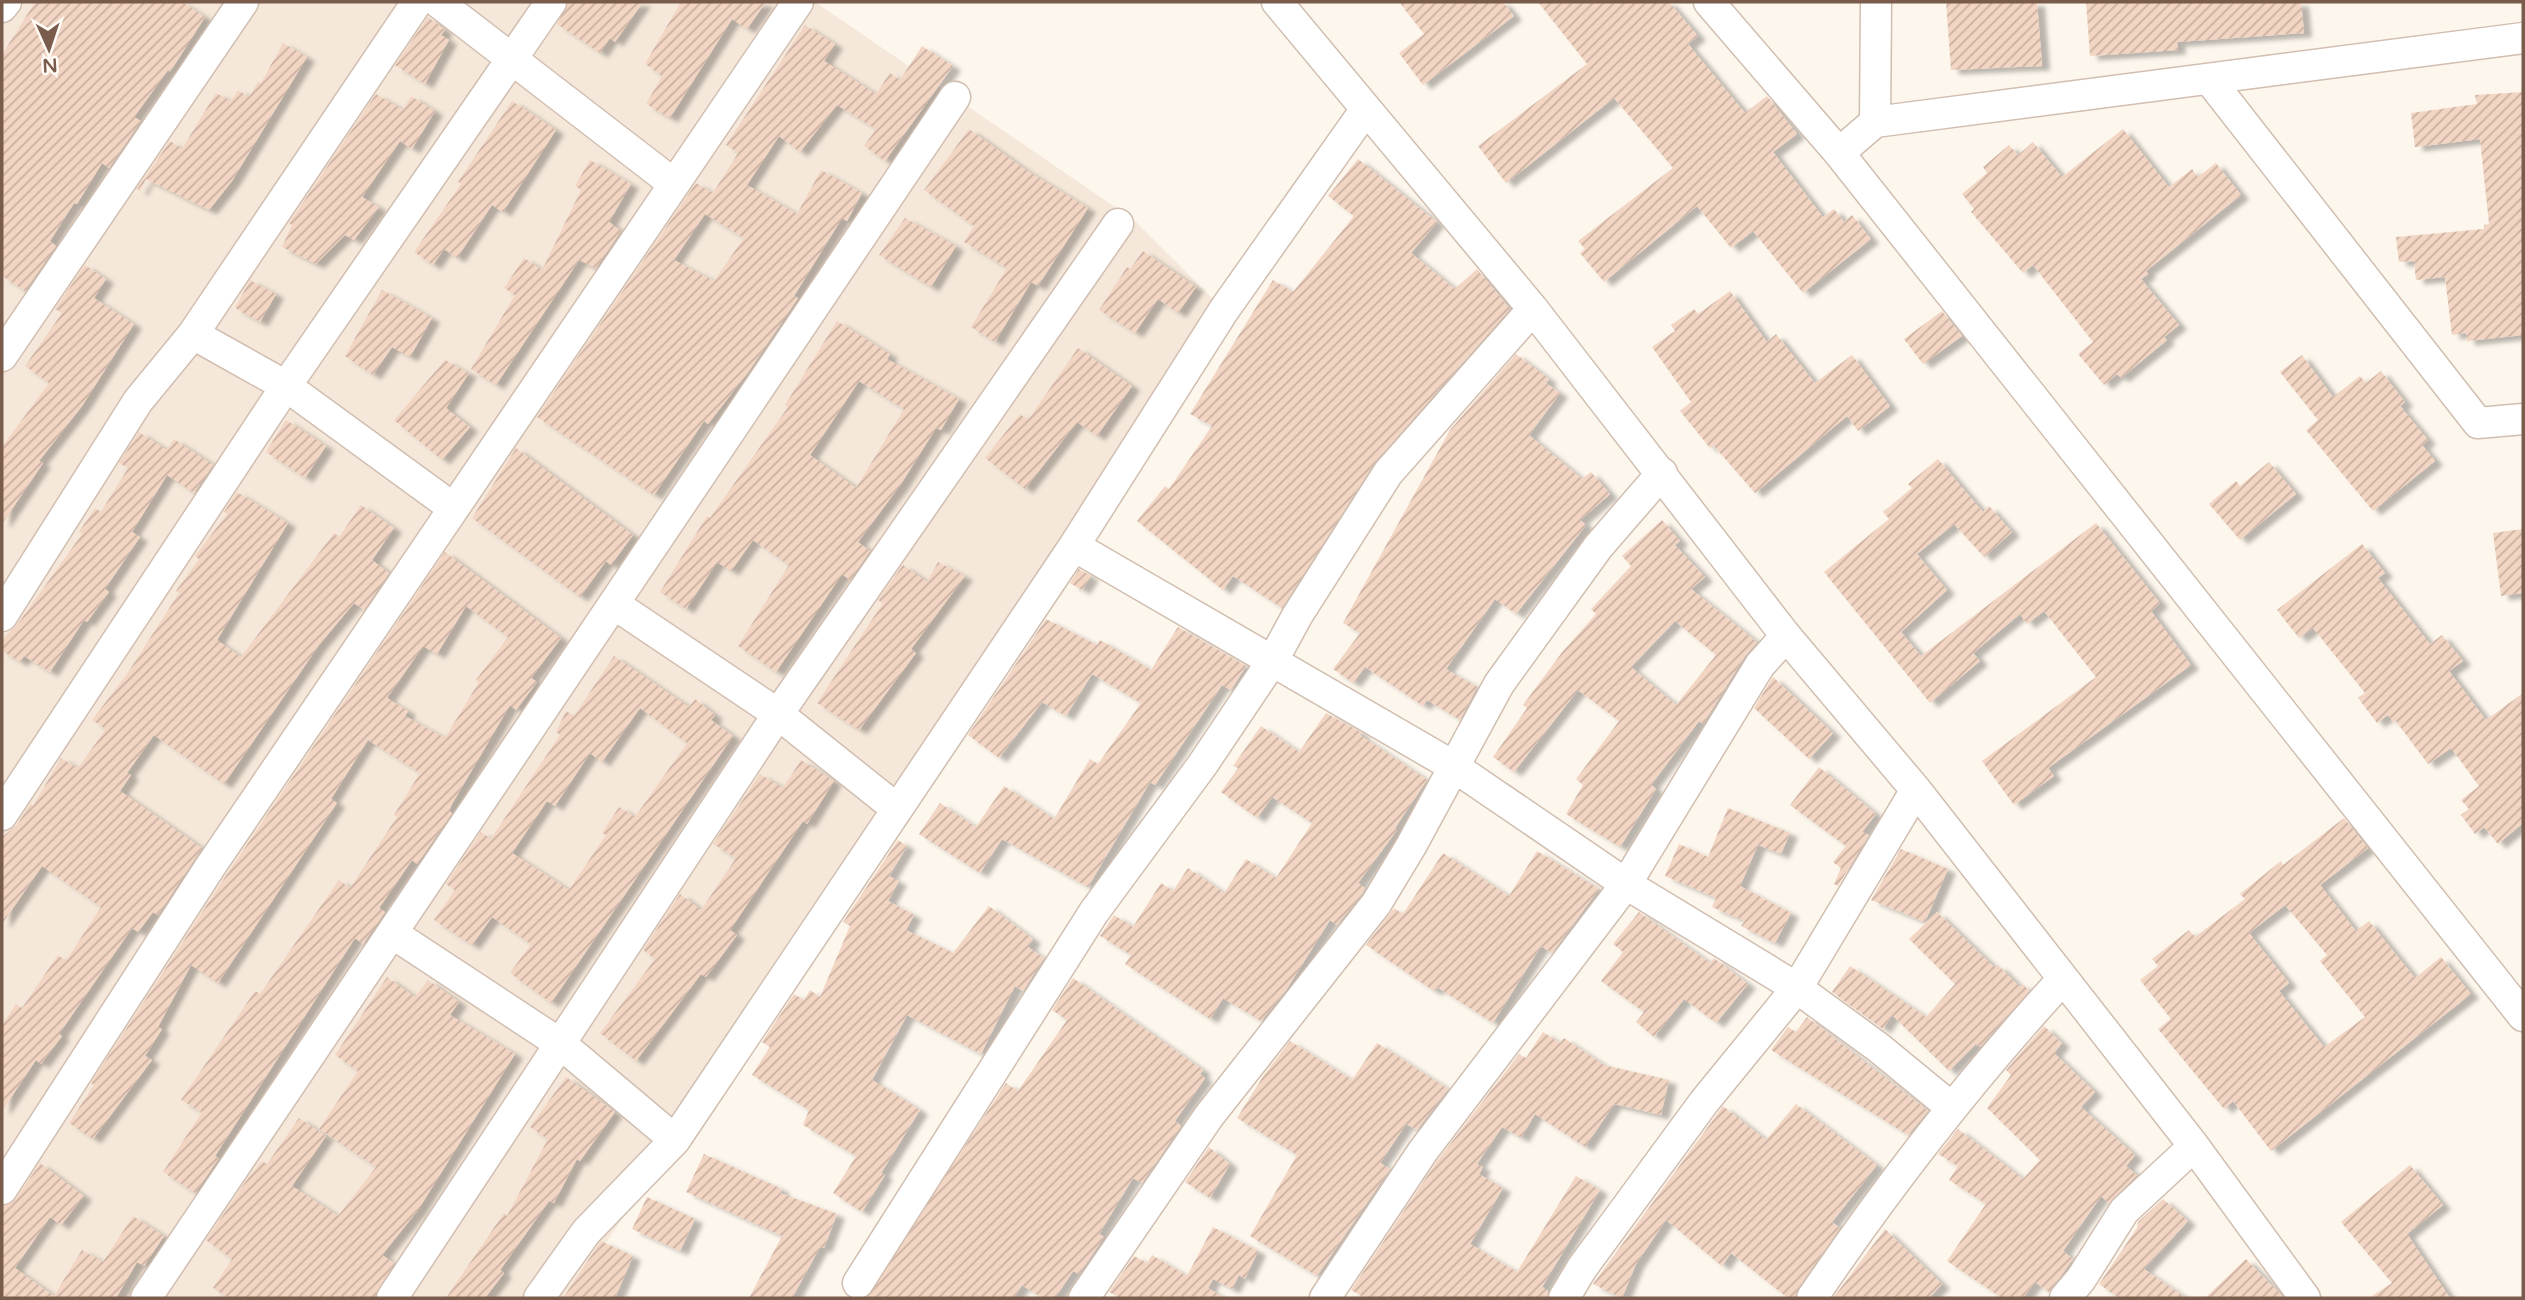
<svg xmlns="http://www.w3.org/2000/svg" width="2525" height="1300" font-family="'Varela Round',sans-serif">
	<defs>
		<pattern id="building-hatch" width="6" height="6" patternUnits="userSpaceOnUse" patternTransform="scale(1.75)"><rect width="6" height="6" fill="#f3d5c3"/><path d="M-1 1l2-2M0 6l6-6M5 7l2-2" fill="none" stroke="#cab0a1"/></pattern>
		<filter id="shadow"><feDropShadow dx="8" dy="4.5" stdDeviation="2" flood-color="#0004"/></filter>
	</defs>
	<rect width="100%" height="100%" fill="#fdf6ec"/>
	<path fill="#f5e8da" d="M2,2H815L1134,220L1224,310L1074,546L569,1298H2Z"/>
	<path fill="url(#building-hatch)" fill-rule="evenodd" filter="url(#shadow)" d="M35,2H182L205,17L170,72L168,70L134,117L141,121L109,168L102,163L77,204L74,203L50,241L56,246L25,291L2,276V55Z
		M568,2H643L615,42L610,38L600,53L557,24Z
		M681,2H766L747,29L732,19L670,118L646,104L662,76L645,64Z
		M1399,2H1503L1514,16L1423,85L1399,53L1424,34Z
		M1538,2H1669L1698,36L1688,44L1745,113L1767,96L1797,134L1773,152L1823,217L1834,209L1844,222L1852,215L1871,239L1803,293L1753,231L1731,248L1697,206L1604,282L1580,253L1585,249L1578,241L1673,168L1614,98L1506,183L1478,146L1587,64Z
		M1946,2H2037L2042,66L1951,70Z
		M2086,2H2301L2304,33L2177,42L2178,50L2090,56Z
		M428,17L445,30L441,35L449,40L425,84L395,65Z
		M805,25L835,44L824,61L876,94L890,73L900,80L922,46L953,66L885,161L864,146L876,129L837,105L800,152L779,136L747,185L797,214L821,170L862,193L847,221L842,218L794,296L798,298L749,371L708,424L704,421L654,495L537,417L696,183L713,193L738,153L726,145ZM705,214L744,238L714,281L674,260Z
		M283,43L307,57L232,181L209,210L146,179L140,191L137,189L170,141L182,149L216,93L231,101L238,90L249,97L258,82L261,83Z
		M2523,92V335L2467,341L2466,333L2452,335L2445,277L2416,280L2414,261L2399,262L2396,237L2484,229V225L2489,224L2480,139L2415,147L2411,113L2477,104L2475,95Z
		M376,94L403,110L411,96L435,111L412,149L400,141L362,197L379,207L354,240L345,235L316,264L282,247L292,225L289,223Z
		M512,101L556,130L503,212L492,205L457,258L444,249L433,265L414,252L461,184L458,182Z
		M969,129L1026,170L1088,208L1038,286L1031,282L995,342L971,327L1007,268L964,242L974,226L924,190Z
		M2123,129L2169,187L2192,169L2198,177L2216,163L2241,195L2146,271L2148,274L2141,279L2179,325L2164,337L2167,340L2121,378L2117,374L2104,385L2078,354L2093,342L2033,265L2023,273L1971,212L1974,209L1962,194L1987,173L1983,167L2009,145L2018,155L2033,142L2062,177Z
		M1358,159L1437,222L1411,253L1455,289L1477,269L1510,309L1375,462L1282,608L1233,576L1223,590L1137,521L1165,486L1169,489L1212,426L1190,414L1273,280L1293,292L1354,216L1328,196Z
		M590,160L631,184L609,222L621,231L596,268L579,260L496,385L471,369L515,295L504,288L524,258L542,270L581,190L575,186Z
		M905,218L956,246L931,287L879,255Z
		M1143,251L1196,287L1178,313L1158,299L1135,333L1099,310L1127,267L1130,269Z
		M85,265L106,279L94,298L134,324L82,406L39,461L43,463L2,524V447L49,383L25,366L62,313L55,309Z
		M250,280L276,294L260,322L235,308Z
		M382,290L432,318L410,357L392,347L373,375L345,356Z
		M1730,291L1767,342L1776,334L1815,383L1852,355L1890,406L1858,431L1847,416L1755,493L1713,445L1710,448L1680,411L1691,402L1652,347L1675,331L1671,325L1694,309L1698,314Z
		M1942,311L1962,336L1923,364L1904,339Z
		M837,321L890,354L887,359L959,399L941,430L936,428L901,484L858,542L870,551L850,580L842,574L776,672L738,646L789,565L753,540L731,571L717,562L686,609L660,592L707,516L710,518L788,407L785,405ZM859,381L904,409L856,488L810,455Z
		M1078,348L1132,386L1097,436L1077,422L1025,489L985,458L1020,414L1028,420Z
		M1516,354L1549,379L1546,383L1560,393L1529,435L1582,479L1591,472L1610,494L1580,520L1586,525L1516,614L1495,599L1446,669L1477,687L1460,720L1427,700L1423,706L1365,667L1353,683L1333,669L1360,633L1343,623L1450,430Z
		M2302,355L2333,397L2360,376L2366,383L2381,371L2405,402L2400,406L2428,440L2422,445L2435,461L2373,511L2306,430L2318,420L2280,372Z
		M445,360L469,373L446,408L470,427L442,460L394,420Z
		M286,420L326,446L305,478L266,452Z
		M139,432L167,450L174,439L213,465L194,493L167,475L132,532L140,537L105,589L109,592L87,622L84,620L50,672L24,656L20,662L2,651V640L17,625L82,534L79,532L95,508L101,512L128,468L119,463Z
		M516,448L633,535L611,565L606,561L580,597L472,518Z
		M1938,459L1983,512L1989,506L2012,532L1984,557L1954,524L1917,554L1947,590L1901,632L1921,656L2096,523L2160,603L2151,611L2191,665L2048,768L2054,776L2014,805L1982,761L2096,677L2044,611L2027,624L2020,614L1973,653L1980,661L1930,703L1824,572L1889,519L1883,512L1912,488L1908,484Z
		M2269,462L2296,494L2240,540L2209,504L2236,481L2240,486Z
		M237,492L288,523L217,640L241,657L334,533L339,537L361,505L394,528L372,560L389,573L364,610L354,603L319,645L224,784L154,735L127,773L131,775L120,791L202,848L158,915L153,912L138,932L132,928L59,1034L62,1036L41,1064L36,1060L2,1111V1025L16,1004L22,1008L58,955L66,961L101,907L42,866L2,924V837L17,825L30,804L33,806L61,758L78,768L106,729L92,720L127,674L179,593L176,591L199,559L195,556L227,514L224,512Z
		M1662,520L1680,541L1675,545L1705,577L1691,589L1757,642L1745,656L1703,724L1699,721L1651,785L1656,789L1620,847L1566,814L1583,785L1576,779L1619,721L1578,690L1514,772L1493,757L1527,708L1523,705L1563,651L1596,614L1591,609L1631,566L1622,556ZM1675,621L1716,655L1676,705L1631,667Z
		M2523,529V593L2501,596L2493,533Z
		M2362,544L2385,573L2378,578L2430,644L2442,635L2463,661L2449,671L2486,720L2523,693V823L2498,844L2484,827L2475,834L2461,815L2469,809L2461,800L2479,786L2451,748L2428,764L2395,720L2393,722L2388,715L2377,723L2358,698L2365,693L2313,628L2299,638L2277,610Z
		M445,552L561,638L531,678L537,682L516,710L510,705L452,804L449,811L452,813L417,864L412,860L379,908L385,912L363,944L355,938L215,1156L219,1158L195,1193L163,1172L202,1112L181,1100L255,991L260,994L339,880L350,888L397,817L394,815L420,773L368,740L331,799L337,803L218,983L191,965L158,1027L162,1029L145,1056L152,1060L93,1139L69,1123L94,1085L91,1083L225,877ZM466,606L508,637L476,680L479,682L445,738L405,716L408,711L387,698L423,646L437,654Z
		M938,562L965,576L911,649L916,653L859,730L817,703L883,603L878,600L903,565L927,582Z
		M1079,569L1091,576L1082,590L1070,583Z
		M1046,619L1097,645L1100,640L1151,670L1178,627L1246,666L1231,690L1222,685L1155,785L1150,782L1088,887L1002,839L980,873L919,834L940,803L976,827L1004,786L1054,819L1090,759L1098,764L1141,703L1092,674L1066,716L1042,702L999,758L968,735Z
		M614,656L689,707L695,699L715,715L711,720L733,736L551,1003L510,973L531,944L492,917L472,945L434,920L455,890L446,884L481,832L491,839L560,735L556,732L566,711L574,716ZM640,708L687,743L635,817L619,807L602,833L606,835L569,890L512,853L547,801L555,806L590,753L602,762Z
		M1773,677L1833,733L1809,759L1754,708Z
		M1326,713L1362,733L1360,735L1427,780L1395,828L1397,830L1358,883L1365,888L1362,894L1337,925L1330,920L1286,990L1261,1021L1223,998L1210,1019L1125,964L1131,955L1100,936L1114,915L1133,927L1161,883L1173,891L1188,868L1224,893L1246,859L1276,878L1312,823L1272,797L1257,818L1221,792L1238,768L1233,766L1261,726L1299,752Z
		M801,760L834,781L807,824L803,821L730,930L737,935L706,977L701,974L636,1061L600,1033L655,959L643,950L680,894L701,910L736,858L713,844L760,774L783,788Z
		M1819,767L1876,814L1862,832L1869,835L1838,886L1834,884L1841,868L1833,862L1846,846L1790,805Z
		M1728,808L1790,833L1781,854L1758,845L1740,886L1791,913L1775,943L1741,926L1745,921L1712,907L1716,898L1665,876L1679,844L1708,857Z
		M2344,818L2368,848L2320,885L2356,931L2369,921L2415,978L2441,957L2471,994L2271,1151L2233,1101L2224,1109L2158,1029L2171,1019L2140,980L2158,966L2152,959L2189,930L2195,937L2245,899L2240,894L2281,861L2283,865ZM2285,905L2327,955L2320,961L2365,1017L2324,1047L2279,991L2289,983L2249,933Z
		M898,840L907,846L889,876L899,881L888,901L914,915L906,930L953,953L989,906L1033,939L1028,947L1044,958L1023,991L1015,986L981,1054L907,1015L872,1080L920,1110L881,1173L885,1175L862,1212L833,1193L856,1156L803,1125L809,1110L752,1075L770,1047L762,1042L794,994L804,1000L810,990L820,997L850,926L843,922Z
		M1901,849L1948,869L1925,922L1871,900Z
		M1537,851L1599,889L1552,953L1541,946L1493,1023L1437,987L1434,991L1366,945L1394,908L1403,914L1443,853L1509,896Z
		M1639,912L1710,963L1714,958L1748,984L1716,1023L1684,999L1654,1037L1636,1022L1644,1012L1601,981L1623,952L1613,944Z
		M1937,912L1995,968L1998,965L2020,987L2023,984L2029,991L1980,1047L1976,1044L1949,1071L1892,1015L1883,1029L1832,992L1850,966L1926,1017L1955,984L1909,939Z
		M387,977L415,997L428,980L459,1002L450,1015L515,1054L418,1210L382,1255L394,1263L375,1298H228L213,1288L232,1259L206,1240L248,1178L262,1161L267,1164L299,1118L326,1136L292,1186L338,1216L376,1167L319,1129L358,1071L335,1055Z
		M1073,978L1203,1070L1200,1074L1205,1078L1175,1121L1181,1126L1142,1183L1133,1178L1099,1234L1104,1237L1079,1274L1073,1271L1055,1298H1042L1022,1285L1014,1298H866L1006,1083L1018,1091L1067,1020L1052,1010Z
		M1807,1017L1928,1111L1908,1135L1771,1050L1788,1027L1796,1032Z
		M2044,1026L2062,1043L2054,1053L2095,1092L2081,1107L2135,1155L2126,1166L2137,1175L2109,1203L2101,1196L2063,1251L2073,1259L2049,1292L2035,1282L2023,1298H2002L1947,1261L1986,1204L1949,1180L1958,1166L1938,1154L1958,1129L2023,1179L2040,1160L1987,1108L2011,1075L2006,1070Z
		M1543,1032L1560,1043L1564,1038L1604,1065L1669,1080L1661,1115L1614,1104L1585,1147L1535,1114L1521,1138L1502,1127L1477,1164L1483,1167L1479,1174L1503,1188L1470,1244L1517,1272L1576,1176L1600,1190L1542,1287L1548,1291L1547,1298H1365L1351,1290L1437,1161L1519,1054L1526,1058Z
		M1290,1041L1352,1080L1377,1043L1448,1089L1417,1130L1406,1124L1380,1163L1390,1169L1317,1276L1250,1236L1297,1155L1237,1118L1264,1075Z
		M566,1077L615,1112L580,1161L577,1159L554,1203L549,1201L500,1270L504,1273L485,1298H446L504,1213L507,1216L548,1139L530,1127Z
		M1796,1104L1877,1165L1832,1222L1840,1228L1798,1288L1795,1298H1788L1731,1253L1722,1266L1666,1220L1636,1264L1622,1298L1593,1284L1723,1106L1766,1140Z
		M1209,1147L1230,1164L1210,1198L1185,1182Z
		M704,1154L782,1189L780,1193L837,1214L824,1248L820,1247L792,1298H749L782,1236L686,1192Z
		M40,1163L84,1196L61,1225L50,1217L15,1268L54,1296L82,1250L103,1262L133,1216L164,1236L144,1266L137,1262L116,1298H2V1206L16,1199Z
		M2410,1165L2443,1205L2407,1234L2450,1298H2369L2392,1283L2341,1222Z
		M647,1197L695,1219L680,1251L632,1229Z
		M2163,1199L2188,1221L2144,1269L2186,1298H2119L2099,1284L2137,1228L2138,1222Z
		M1213,1227L1258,1251L1245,1279L1239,1275L1232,1289L1213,1279L1208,1288L1224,1298H1120L1109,1292L1134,1256L1147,1263L1152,1255L1187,1276Z
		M1885,1229L1942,1284L1929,1298H1833Z
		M601,1241L633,1256L615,1298H563Z
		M2246,1259L2284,1298H2205Z"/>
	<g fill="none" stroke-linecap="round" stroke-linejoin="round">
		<defs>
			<path id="minor" d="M438,2L674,184
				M1277,2L1533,309L1786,636L1916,790L2194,1146L2305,1298
				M1709,2L1839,153L2523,1016
				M2,7L6,2
				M2209,79L2478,423L2523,419
				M1875,122L1876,2
				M1839,153L1875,122L2523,38
				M193,334L286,386L452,507
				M2,356L243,2
				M1074,546L1453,766L1626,884L1797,988L1879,1048L1952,1108
				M614,604L778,714L897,809
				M2,616L138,401L193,334L417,2
				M2,815L286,386L551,2
				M392,933L562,1045L675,1140
				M2,1189L210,867L798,2
				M858,1283L1094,912L1203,764L1273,660L1297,616L1388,473L1533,309
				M146,1298L955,97
				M392,1298L778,714L1118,224
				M539,1298L586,1232L675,1140L1074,546L1224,310L1366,109
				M1084,1298L1209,1116L1376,904L1411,846L1499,684L1598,547L1662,473
				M1325,1298L1423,1151L1626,884L1760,665L1786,636
				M1564,1298L1582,1268L1704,1102L1797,988L1916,790
				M1812,1298C1888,1186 1971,1079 2063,979
				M2065,1298L2081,1279L2124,1211L2194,1146"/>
		</defs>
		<use href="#minor" stroke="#d1beb0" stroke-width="33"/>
		<use href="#minor" stroke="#fff" stroke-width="30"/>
	</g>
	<rect width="2525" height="1300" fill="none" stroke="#7a5c4d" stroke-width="7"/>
	<g transform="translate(49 49) rotate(177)" stroke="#fffaf3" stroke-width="5" paint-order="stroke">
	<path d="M0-5L12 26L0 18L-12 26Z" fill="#7a5c4d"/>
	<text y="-10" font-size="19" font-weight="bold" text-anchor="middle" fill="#7a5c4d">N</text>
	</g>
</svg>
